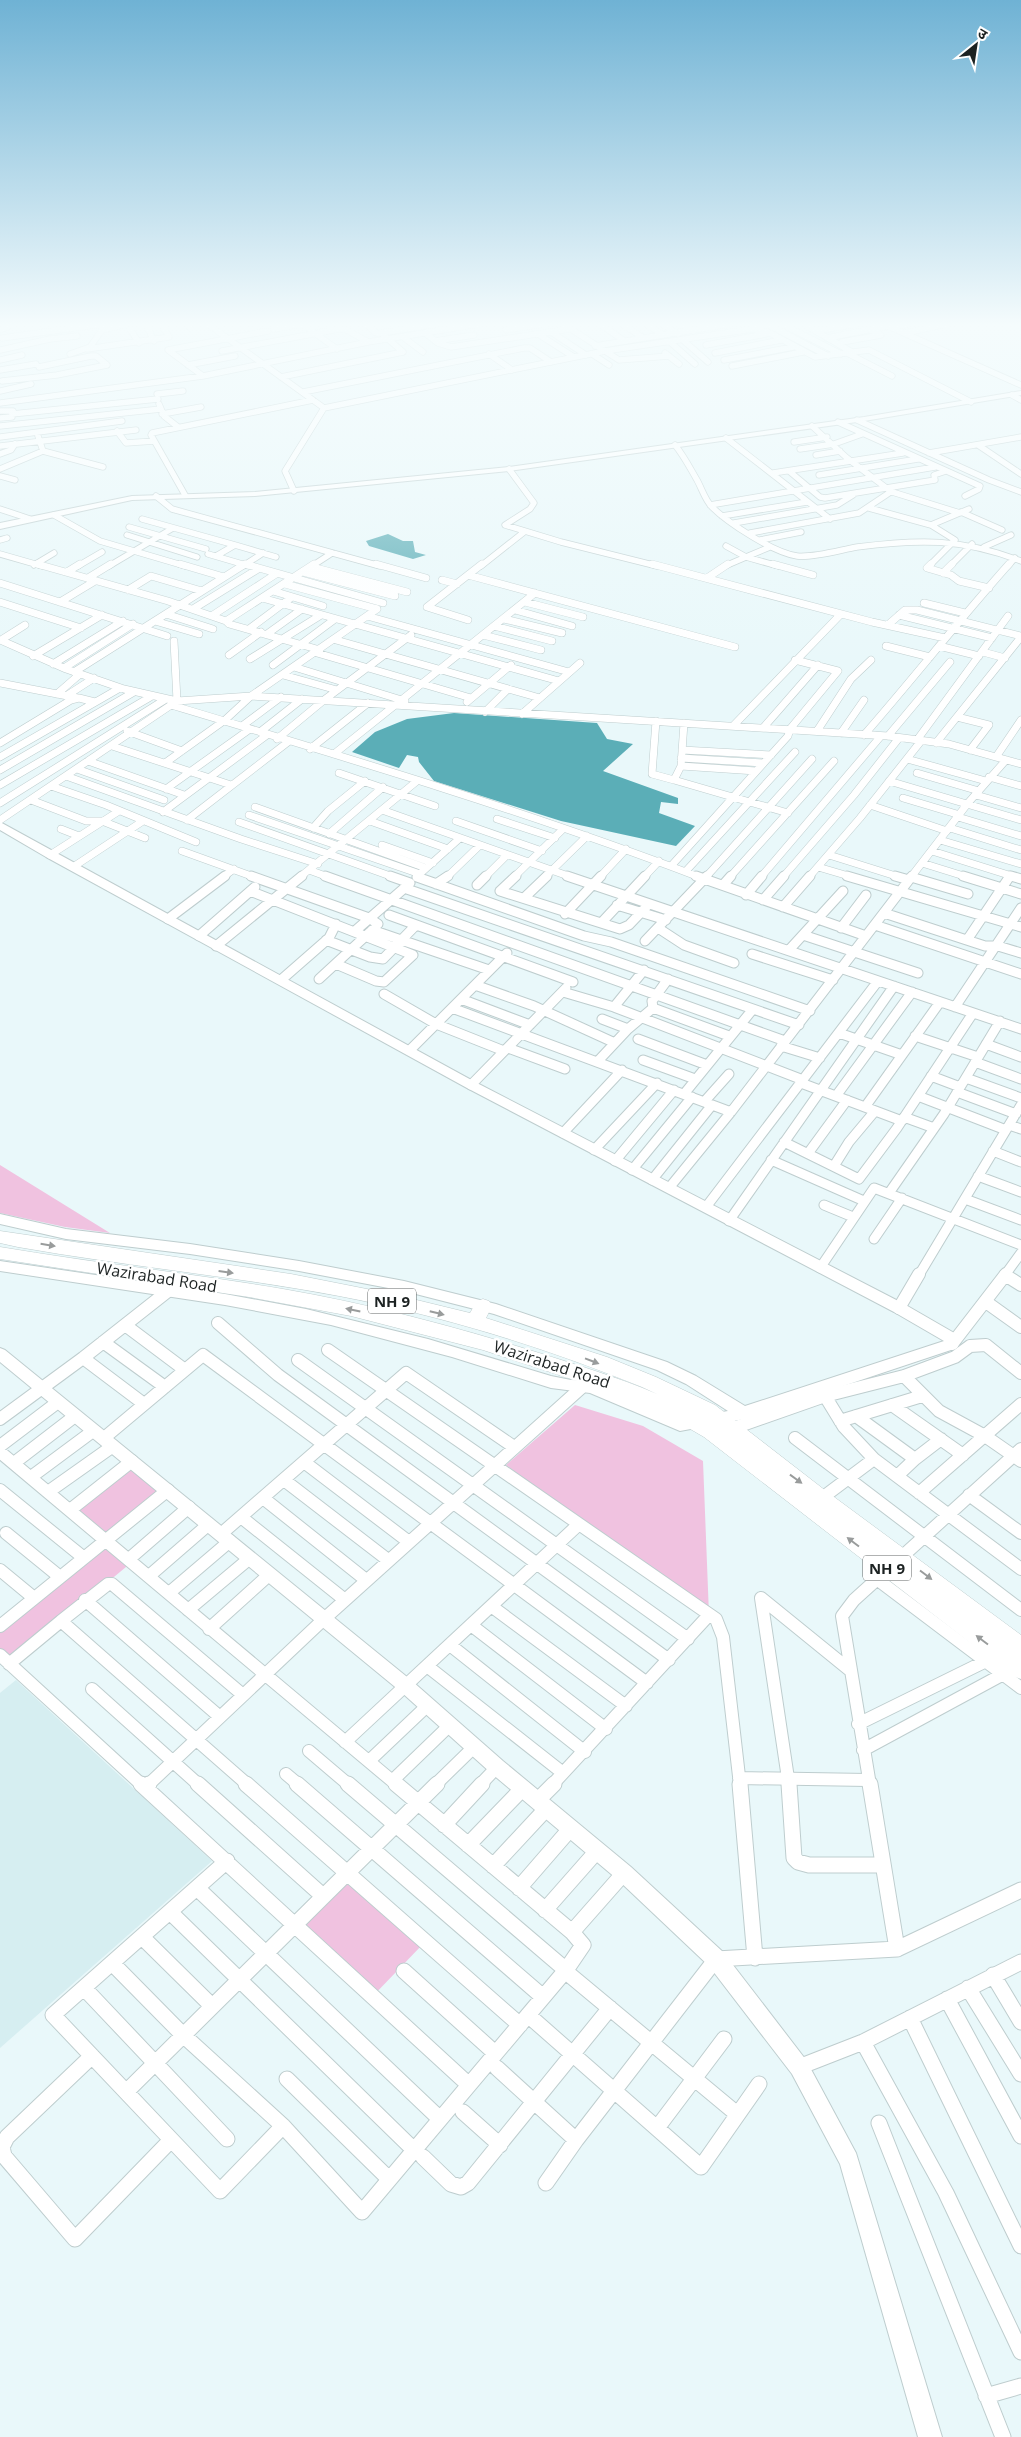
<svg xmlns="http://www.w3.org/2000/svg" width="1021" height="2437" font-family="'Open Sans','Noto Sans Devanagari',sans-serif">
	<rect width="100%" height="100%" fill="#e9f8fa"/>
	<path fill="#d6eef1" d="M16,1680L212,1861L0,2048V1693Z"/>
	<path fill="#f0c2e0" d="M0,1165L110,1233L65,1227L0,1213Z
		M575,1405L643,1426L703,1461L709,1615L506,1465Z
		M132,1461L168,1490L106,1540L132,1562L9,1664L0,1655V1626L106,1540L70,1510Z
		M350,1881L423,1944L371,1998L299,1931Z"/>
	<path fill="#5baeb7" d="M388,534L403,541H413L415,552L426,555L413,559L369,546L366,541Z
		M454,713L597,723L607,739L633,744L603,771L678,798V804L661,802L659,813L695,826L676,846L561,821L434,781L419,762L418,757L407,755L399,768L352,752L375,732L407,719Z"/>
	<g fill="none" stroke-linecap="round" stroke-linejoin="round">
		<defs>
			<path id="street-far4" d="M145,322L154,341
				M183,322L190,328
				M205,322L324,408L285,471L294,491
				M363,322L376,333H381L403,352
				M560,322L619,360L669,356
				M597,322L623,340
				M619,322L642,337
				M643,322L663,335
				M659,322L678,334
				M677,322L693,331
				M800,322L852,352
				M879,322L1021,385
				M244,324L259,322
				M302,324L337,349
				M769,325L828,356
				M757,327L780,323L841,354
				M892,327L919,322
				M130,329L139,343
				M274,329L302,324L303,322
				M0,330L11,325L10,322
				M506,330L557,322
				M268,331L168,350L203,376L368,342L492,322
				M816,331L868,322
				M551,332L586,355
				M381,333L449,322
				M425,333L438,343L451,347L570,329
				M905,333L956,322
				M538,334L574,357
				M403,337L423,352
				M2,338L110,323
				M827,338L888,326
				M435,341L474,335
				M684,341L708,362
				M670,342L695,364
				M842,342L881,335L869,329
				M706,345L766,334
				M595,346L743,322
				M87,349L169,337L160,322
				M0,350L50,339L77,336
				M222,351L339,329L347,330L368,342
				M665,353L679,364
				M715,353L781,340
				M847,353L892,376
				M70,354L90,347L102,330L123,325L121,322
				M489,354L512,370
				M592,354L609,365
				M0,360L22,355
				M724,360L793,347
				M188,365L235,356
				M732,366L803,352
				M0,370L36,364
				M281,377L403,352
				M2,381L57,375L107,365L96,356H91L39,367
				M0,391L31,384
				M303,392L524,348H530L551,362
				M157,394L183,391
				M1012,395L1021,400
				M0,403L203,376
				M159,404L164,416L178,427
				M324,408L605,351L752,329L770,333L815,357L869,350L971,402
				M0,411H13
				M12,414L158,399
				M162,414L201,407
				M0,418L12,417
				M857,420L989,480L1021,492
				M838,422L980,486L979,489L965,496
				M0,426L161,409
				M117,431L126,443L154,441
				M38,436L43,451L103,467
				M0,437L122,421
				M726,438L830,519
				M794,442L827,437
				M675,445C684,456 690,468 697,480C702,489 705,500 712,507C728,523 774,553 797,556C813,558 840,550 857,547C919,539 961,538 1021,561
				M978,445L1021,474
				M0,446L136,430
				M800,449L834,444L862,434
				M929,453L1021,437
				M0,454L11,450L15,444
				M816,455L840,451
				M0,469L43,451
				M509,469L534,503L530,509L505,525L561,542L657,566
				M789,471L820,497L825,498L935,480L934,475L946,471
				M773,473L903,453
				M819,475L918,459
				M0,476L15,480
				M889,491L960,513
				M185,495L151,435L152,433L313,400
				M156,496L172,509L380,566
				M710,505L935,467
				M869,508L931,525L969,509
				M0,509L30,519
				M961,512L1002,530
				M54,515L100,541L185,566
				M722,516L807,502
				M142,519L235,545
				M734,523L837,505L853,495
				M129,527L206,549
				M750,533L859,513L889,493V490L847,458L812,426
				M127,535L197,557
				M0,540L7,538
				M760,540L801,532
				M726,546L746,557L770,547
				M984,547L1011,535
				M0,554L42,566
				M208,554L249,566
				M216,556L235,545L276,557
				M34,565L54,553
				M78,566L102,552
				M109,566L173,528
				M243,566L263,553
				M312,566L332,553
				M481,566L524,532
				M725,566L746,557L778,566
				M929,566L955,540L931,525
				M950,566L972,544
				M1008,566L1015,558"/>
			<path id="street-far3" d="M37,564L168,601L226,621L314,564
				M180,564L224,577
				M245,564L383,603
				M376,564L426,578
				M652,564L872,622L945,638
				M773,564L813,575
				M931,564L927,568L951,575L959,581L989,588
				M312,567L407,592
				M67,572L80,564
				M303,572L395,596
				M943,573L952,564
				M468,575L735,647
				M88,578L111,564
				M707,578L728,564
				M442,580L457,584
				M0,583L167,636
				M285,584L377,609
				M128,590L151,576L202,591
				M273,591L323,606
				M262,598L559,681
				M0,602L81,628
				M60,602L95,581
				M525,602L583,617
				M924,603L965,613
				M193,609L258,569
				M515,610L572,626
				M166,614L213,629
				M213,615L276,574
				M899,615L992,638
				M367,616L569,672
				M504,619L562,633
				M468,620L427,607L482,564
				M155,621L199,634
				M226,621L229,624L320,650
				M889,624L905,610H917L1021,636
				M494,626L552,641
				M249,629L292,597
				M267,634L302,609
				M483,635L541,650
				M0,640L66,669L124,689L177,701L251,696L888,736L949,744L1021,764
				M1,640L25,625
				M336,640L540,698
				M886,646L930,657
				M939,646L979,656
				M983,652L1005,658
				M317,653L471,698
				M229,655L261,632
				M33,656L102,615
				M250,659L321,615
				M53,664L123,621
				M273,665L335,619
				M294,667L405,701
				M64,668L133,624
				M74,672L245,564
				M283,675L337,690
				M0,683L78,698
				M57,694L80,674
				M66,696L94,678
				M467,702L511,665
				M171,705C348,758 526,811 699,877
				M485,712L508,689
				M522,714L580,663
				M957,717L989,725L970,750
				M656,721L652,774L674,780L681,766L684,723
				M734,725L841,614
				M242,726L281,697
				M763,728L818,665
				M127,731L182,751
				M817,731L851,679L871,660
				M260,732L302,699
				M841,733L864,700
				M864,735C913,679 959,620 1009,564
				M888,736L950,662
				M277,739L324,700L411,635
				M917,740L1008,616
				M0,743L71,700L79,698L95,702
				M936,743L1021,637
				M112,746L231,785
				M310,749L368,703
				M682,750L771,755
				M334,754L535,593
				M0,757L120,688
				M996,757L1021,720
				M681,758L763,763
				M907,759L986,781
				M88,761L184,795
				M165,763L225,720L251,696L377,609
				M681,766L756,771
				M77,769L164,800
				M0,770L134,692
				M339,773L435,806
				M917,773L979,791
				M66,776L241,839L318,864
				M989,777L1021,786
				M674,780L788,813
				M889,781L1021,820
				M0,785L152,696
				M51,786L106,805L196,842
				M166,789L250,729
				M976,795L1021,808
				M903,798L960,815
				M31,800L86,821H102L145,838
				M0,803L166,699
				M870,805L947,831
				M255,807L426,868
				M382,810L571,877
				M163,812L267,735
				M249,815L420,874
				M958,817L1021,836
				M497,819L555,838
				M0,820L177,701L174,641
				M187,820L288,742
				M370,821L448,849
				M456,821L542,851
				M239,822L393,877
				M313,828L328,811L365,781
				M950,828L1021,850
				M61,829L79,836
				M329,834L383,787
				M940,840L1021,864
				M382,845L433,863
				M182,851L254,877
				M932,851L1015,877
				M50,855L119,811
				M829,855L899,877
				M922,863L967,877
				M672,865L788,736L790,729L838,671L795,660
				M73,867L143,821
				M818,867L852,877
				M309,870L328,877
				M686,871L795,752
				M422,872L460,838
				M223,877L234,869
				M300,877L417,781
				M447,877L479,846
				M485,877L507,855
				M514,877L563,829
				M545,877L587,836
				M600,877L626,849
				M644,877L659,861
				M706,877L812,759
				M730,877L834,761
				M761,877L881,736
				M783,877L854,795L899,738
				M809,877L860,818L921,741
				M911,877L968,803L1006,760"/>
			<path id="street-far2" d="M251,876L369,918L378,924
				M325,876L785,1041
				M390,876L410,883
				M567,876L1021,1029
				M696,876L866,936
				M847,876L1021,927
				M895,876L909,880
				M963,876L1021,894
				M1011,876L1021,879
				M417,877L584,936L611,942L810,1011
				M911,877L968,894
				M436,884L448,876
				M477,885L486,876
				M723,885L731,876
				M404,888L799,1025
				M250,891L413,955L384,982L376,981L336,964
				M500,891L620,929L629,925L649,904
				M500,891L516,876
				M746,895L762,876
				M524,898L547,876
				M763,900L784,876
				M617,905L666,920
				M783,907L810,876
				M884,913L985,946H998L1021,953
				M565,914L601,876
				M389,915L573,982
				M168,919L225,876
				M603,921L645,876
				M875,925L1021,974
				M658,928L684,945L734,963
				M841,928L866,895
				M372,930L489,970
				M355,931L409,884
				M803,935L918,973
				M199,936L255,887
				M326,940L370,957L383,959L416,925
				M967,940L1010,876
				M645,941L707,876
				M216,946L302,876
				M789,950L843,891
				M752,954L833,980
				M319,979L370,932
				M281,980L329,938L336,924
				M475,985L534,1006L615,1043
				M563,992L614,1007L803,1080
				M384,994L436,1024L504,1051
				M461,999L530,1025
				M614,1007L644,970
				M955,1007L1021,908
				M452,1008L731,1112
				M653,1008L729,1036
				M602,1019L628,1029
				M839,1033L902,1055
				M915,1036L978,1057
				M638,1039L707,1065
				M986,1044L1021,1057
				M781,1046L820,1058
				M508,1048L565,1069
				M410,1050L507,953
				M643,1060L695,1079
				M598,1061L628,1029L653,1008L652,1001L668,979
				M975,1062L1021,1079
				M931,1076L960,1087
				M966,1078L1021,1098
				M801,1083L902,1121
				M471,1085L566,988
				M957,1092L1016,1114
				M684,1094L753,1009
				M836,1096L912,992
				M918,1096L1006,1130
				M704,1102L729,1074
				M865,1107L940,1002
				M904,1117L934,1128
				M1009,1125L1021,1129
				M563,1133L622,1070
				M784,1142L859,1179L897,1128L973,1013
				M594,1150L657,1083
				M993,1151L1021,1162
				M809,1152L847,1100
				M771,1160L864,1201
				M615,1161L674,1090
				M834,1166L849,1142L875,1111
				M632,1170L692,1097
				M978,1176L1021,1192
				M652,1180L712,1105
				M669,1188L731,1112L912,876
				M889,1193L944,1114L1000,1021
				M965,1199L1021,1220
				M824,1205L853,1217
				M706,1207L878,981
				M729,1221L894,986
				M874,1239L902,1198
				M820,1268L874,1188L1021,1245
				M919,1275L1021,1105
				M1005,1275L1021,1253"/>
			<path id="street-far1" d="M1005,1275L1021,1285
				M986,1302L1021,1327
				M899,1308L919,1274
				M218,1323L278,1375L669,1660
				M125,1325L185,1370
				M103,1342L165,1387
				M952,1344L1006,1274
				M328,1350L716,1619L723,1637L740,1785
				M83,1358L144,1404
				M298,1360L688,1639
				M904,1376L939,1411L985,1436L1021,1461
				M825,1396L844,1427L874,1459L1021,1569
				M892,1405L963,1455
				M856,1416L915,1459L941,1439
				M0,1419L83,1358L182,1280
				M840,1421L922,1396
				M731,1429L825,1396L904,1376L955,1357L970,1346L986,1345L1021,1373
				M104,1438L203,1355L647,1683
				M795,1438L1021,1610
				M0,1446L58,1402
				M0,1452L397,1785
				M304,1462L409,1542
				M14,1463L75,1416
				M897,1476L915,1459
				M31,1477L93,1431
				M284,1480L388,1560
				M0,1490L84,1558
				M48,1492L113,1446
				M919,1493L1021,1404
				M969,1495L1021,1533
				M263,1498L366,1580
				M822,1498L874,1459
				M70,1510L132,1461
				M241,1517L345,1600
				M6,1533L60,1577
				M221,1534L406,1373L514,1447
				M129,1559L189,1507
				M0,1570L34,1598
				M149,1576L209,1524
				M878,1580L1021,1688
				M169,1593L230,1541
				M761,1598L789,1785
				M761,1598L851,1671
				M85,1600L220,1717
				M491,1606L626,1706
				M188,1610L250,1558
				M61,1621L108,1584H112L243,1695
				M471,1625L606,1729
				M0,1626L168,1490
				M209,1629L270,1574
				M450,1645L585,1752
				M0,1655L142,1785
				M9,1664L61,1621L248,1785
				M427,1666L563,1773
				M92,1689L199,1785
				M858,1724L986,1661
				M345,1742L578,1525
				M863,1750L1009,1671
				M309,1751L349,1785
				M369,1761L427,1706
				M286,1774L299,1785
				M739,1778L868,1780
				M392,1781L449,1726
				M148,1785L324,1619L581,1388
				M435,1785L474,1747
				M480,1785L497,1767
				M552,1785L709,1615
				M870,1785L842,1616L854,1600L1021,1449"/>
			<path id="street" d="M141,1784L469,2085
				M198,1784L323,1896
				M246,1784L520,2025
				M297,1784L543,1997
				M348,1784L566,1970
				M740,1784L755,1958
				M789,1784L794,1858L798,1862L809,1865H883
				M870,1784L897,1949
				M146,1787L149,1784
				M538,1800L554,1784
				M444,1825L482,1784
				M468,1845L523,1788
				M227,1861L53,2015L220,2191L283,2126
				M493,1866L547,1808
				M197,1888L440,2119
				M519,1888L571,1828
				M545,1910L597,1851
				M170,1912L414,2150
				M572,1932L624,1873
				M142,1937L212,2006
				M112,1963L183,2035L283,2126L362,2212L566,1970L583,1945L572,1932L396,1784
				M404,1971L495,2053
				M993,1975L1021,2022
				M571,1976L737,2114
				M84,1988L227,2139
				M968,1988L1021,2074
				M947,1999L1021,2136
				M528,2015L701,2167L759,2084
				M910,2018L1021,2246
				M863,2042L946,2193L1021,2352
				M92,2056L7,2137L2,2147L4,2156L75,2239L171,2140
				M799,2067L863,2042L1021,1962
				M497,2068L576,2140
				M287,2079L389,2179
				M126,2092L437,1784
				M463,2112L500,2145
				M879,2123L1003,2437
				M657,2128L724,2039
				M423,2157L451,2184L461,2187L468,2183L610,2008
				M546,2183L576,2140L716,1959L897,1949L1021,1890
				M986,2396L1021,2386"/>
			<path id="secondary" d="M1021,391V395L864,421L509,471L255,496L132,500L0,529V523L132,496L255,492L509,467L864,417Z
				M0,822L475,1082L904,1304L956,1334L959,1344L957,1348L744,1419L680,1431L590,1393L551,1388L452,1357L331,1325L225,1305L0,1271V1261L225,1294L306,1309L428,1339L551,1376L571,1380L605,1381L606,1387L681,1419L728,1411L686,1384L657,1370L494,1314L404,1291L299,1271L190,1254L66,1239L0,1224V1214L66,1229L190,1244L299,1261L404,1281L496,1304L667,1362L696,1376L745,1406L944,1341L894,1312L467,1088L46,857L0,830Z
				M0,1348L5,1350L412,1681L503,1761L631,1867L723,1952L806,2060L856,2153L942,2437H918L840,2164L792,2074L709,1966L617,1879L491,1773L400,1691L0,1362Z"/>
			<path id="highway" d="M0,1231L291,1274L392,1294L470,1313L477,1301L483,1299L489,1301L492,1306L486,1318L607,1357L656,1377L715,1405L826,1491L1021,1635V1679L1013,1676L704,1437L666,1415L626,1397L483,1350L351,1316L249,1297L0,1259V1247C94,1263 189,1273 283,1289C369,1304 453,1326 536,1352C577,1365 617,1377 657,1394L642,1387C544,1347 443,1316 339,1296C233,1276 125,1266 18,1247L0,1243Z"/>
		</defs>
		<use href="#street-far4" stroke="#becdce" stroke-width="7"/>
		<use href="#street-far3" stroke="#becdce" stroke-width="8"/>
		<use href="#street-far2" stroke="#becdce" stroke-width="11"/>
		<use href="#street-far1" stroke="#becdce" stroke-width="14"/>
		<use href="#street" stroke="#becdce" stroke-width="17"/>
		<use href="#secondary" stroke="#becdce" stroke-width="2"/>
		<use href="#highway" stroke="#becdce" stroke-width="1"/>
		<use href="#street-far4" stroke="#fff" stroke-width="5.5"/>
		<use href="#street-far3" stroke="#fff" stroke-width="7"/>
		<use href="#street-far2" stroke="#fff" stroke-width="9"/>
		<use href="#street-far1" stroke="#fff" stroke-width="12"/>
		<use href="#street" stroke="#fff" stroke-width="15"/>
		<use href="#secondary" fill="#fff" fill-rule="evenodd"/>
		<use href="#highway" fill="#fff" fill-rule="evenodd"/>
	</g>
	<defs><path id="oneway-solid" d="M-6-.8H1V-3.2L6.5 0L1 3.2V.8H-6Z" transform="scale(1.25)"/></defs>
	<g fill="#999c9c">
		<use href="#oneway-solid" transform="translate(48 1245) rotate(9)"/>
		<use href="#oneway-solid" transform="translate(226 1272) rotate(8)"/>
		<use href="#oneway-solid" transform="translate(353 1310) rotate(-168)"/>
		<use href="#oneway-solid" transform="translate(437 1313) rotate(14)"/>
		<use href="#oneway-solid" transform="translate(592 1361) rotate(21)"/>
		<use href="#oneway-solid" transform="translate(796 1479) rotate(36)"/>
		<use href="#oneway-solid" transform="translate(853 1542) rotate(-143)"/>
		<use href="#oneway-solid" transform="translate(926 1575) rotate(37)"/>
		<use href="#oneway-solid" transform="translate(982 1640) rotate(-143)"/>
	</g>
	<linearGradient id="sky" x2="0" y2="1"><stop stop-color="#6fb2d4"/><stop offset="0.49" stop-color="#f5fcfd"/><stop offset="1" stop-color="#f5fcfd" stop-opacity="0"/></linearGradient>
	<rect width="1021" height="663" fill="url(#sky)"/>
	<g text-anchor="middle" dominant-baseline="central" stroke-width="5" stroke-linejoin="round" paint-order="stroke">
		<g fill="#fff" stroke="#606464" stroke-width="1">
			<rect x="368" y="1288.5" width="48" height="25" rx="4"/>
			<rect x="863" y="1555.5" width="48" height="25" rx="4"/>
		</g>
		<g font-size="15" font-weight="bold" fill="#1c2222">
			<text x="392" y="1301">NH 9</text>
			<text x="887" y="1568">NH 9</text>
		</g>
		<g font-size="16" fill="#1c2222" stroke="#fff">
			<text transform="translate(157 1277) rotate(9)">Wazirabad Road</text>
			<text transform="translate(552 1364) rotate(18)">Wazirabad Road</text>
		</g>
	</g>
	<g transform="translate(976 45) rotate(30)" stroke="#ffffff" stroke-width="4" paint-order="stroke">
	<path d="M0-4L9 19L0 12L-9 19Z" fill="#1c2222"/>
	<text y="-8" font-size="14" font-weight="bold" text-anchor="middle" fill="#1c2222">उ</text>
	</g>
</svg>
